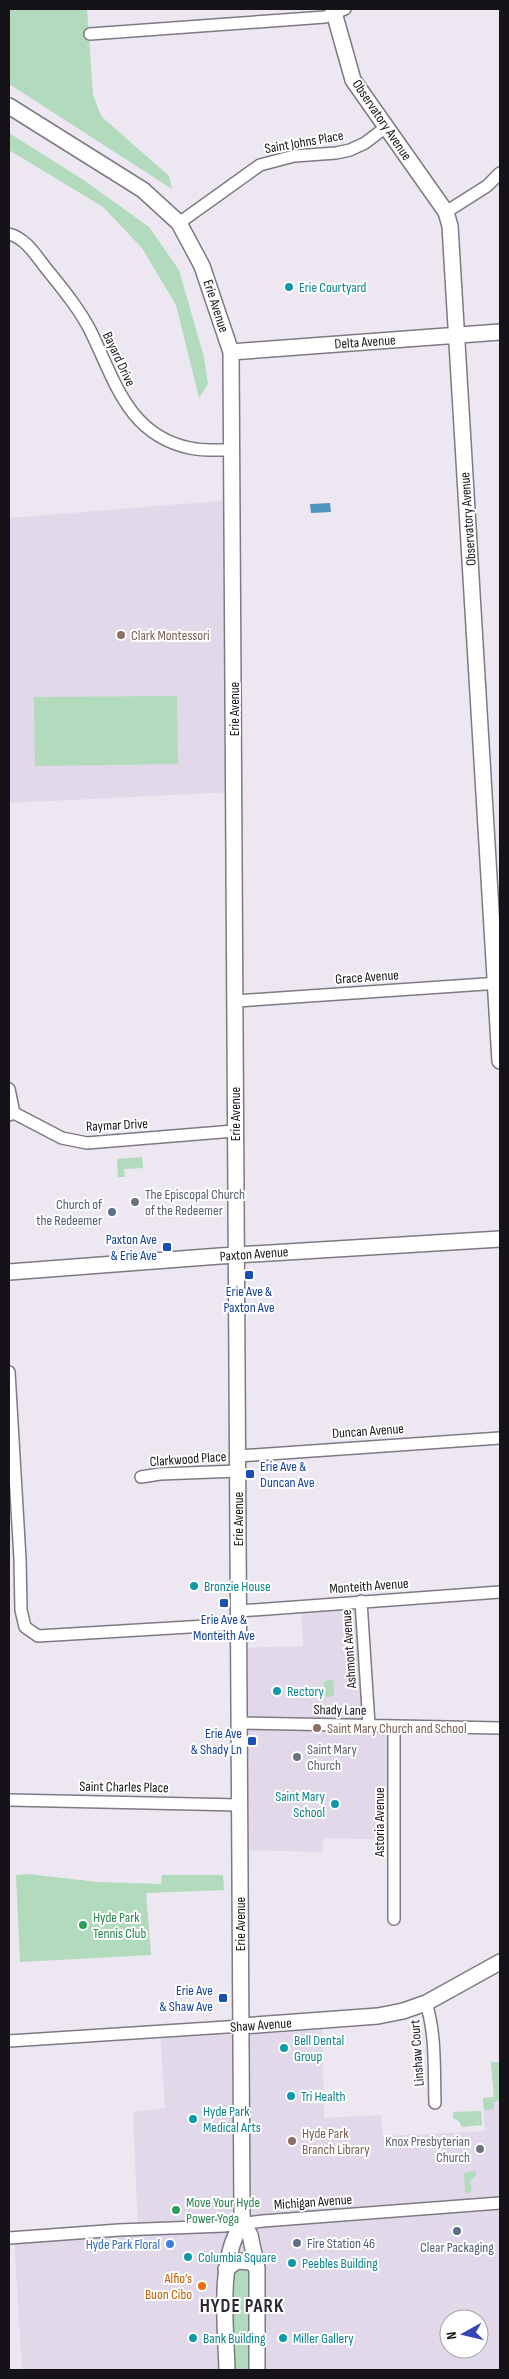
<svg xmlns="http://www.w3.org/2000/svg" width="509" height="2379" font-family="'Sofia Sans Condensed',sans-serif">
	<rect width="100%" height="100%" fill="#ece7f1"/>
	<path fill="#e1d9e9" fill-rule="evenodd" d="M232,500L234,792L9,803V518Z
		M361,1601L369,1725L394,1726V1840L323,1838V1852L240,1850L239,1648L303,1646L301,1606Z
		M322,2020L324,2118L381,2115L383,2136L485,2131L483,2098L494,2097L491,2062H500V2370H22L14,2238L138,2229L133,2112L165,2108L160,2030ZM449,2319H479V2349H449Z"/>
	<path fill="#b2dabc" d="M9,9H87L93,95L101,116L169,176L172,189L9,84Z
		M9,133L85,181L149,227L179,270L204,357L208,384L199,398L176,305L142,248L103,207L9,150Z
		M177,696L178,764L35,766L34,697Z
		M142,1157L143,1168L124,1169L125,1177H118L117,1159Z
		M327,1680H333L334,1696L326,1697L324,1692V1683Z
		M28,1874L97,1882L161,1884L162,1875H223L224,1890L146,1893L151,1955L20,1962L16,1875Z
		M491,2062H500V2100L494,2102V2109L484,2110L483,2098L494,2097Z
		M481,2111L482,2125L462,2127L459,2121L453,2118V2112Z
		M476,2171V2175L470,2182L472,2190L467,2194L465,2192L464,2173Z
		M246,2265L251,2273V2370H235L233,2367L231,2279L235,2267Z"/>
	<path fill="#5095be" d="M330,503L331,512L311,513L310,504Z"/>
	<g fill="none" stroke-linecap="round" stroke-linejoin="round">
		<defs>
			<path id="street" d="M90,34L325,17L345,9
				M446,212L487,186L500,173
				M179,223L260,165L294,156L336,153L350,150L365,143L386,127
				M9,234C25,238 35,254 45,267C61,287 79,308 91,332C115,381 128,435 190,448C203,451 218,450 231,450
				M236,1001L500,983
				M9,1089L14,1113
				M9,1115L14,1113L62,1138L87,1143L234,1131
				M9,1372L20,1559L21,1610L25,1627L38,1636L239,1624
				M238,1456L500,1438
				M141,1477L160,1474L238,1471
				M361,1601L369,1725
				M239,1611L500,1592
				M239,1723L500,1728
				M394,1726V1919
				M9,1800L239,1805
				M426,2003C436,2034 434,2070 435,2103
				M9,2041L242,2026
				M9,2238L119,2230L224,2226L263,2221L500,2203"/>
			<path id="secondary" d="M333,9L353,80L446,212L450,226L500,1061
				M9,106L143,190L179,223L202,266L231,352L242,2214L243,2223L250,2235L257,2268V2370
				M231,352L500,332
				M9,1272L220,1256L500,1239
				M242,2026L378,2016L403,2011L426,2003L500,1962
				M226,2269L237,2261L251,2262L257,2268
				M227,2370C226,2328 217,2257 243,2223"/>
		</defs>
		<use href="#street" stroke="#7e7a83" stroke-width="14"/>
		<use href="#secondary" stroke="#7e7a83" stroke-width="18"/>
		<use href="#street" stroke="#fff" stroke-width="11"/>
		<use href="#secondary" stroke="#fff" stroke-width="15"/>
	</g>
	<g fill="#0f9aa8" stroke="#fff" stroke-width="2">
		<circle cx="289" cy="287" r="5"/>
		<circle cx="194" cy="1586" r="5"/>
		<circle cx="277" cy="1691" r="5"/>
		<circle cx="335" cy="1804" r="5"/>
		<circle cx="284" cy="2048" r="5"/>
		<circle cx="291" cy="2096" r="5"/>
		<circle cx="193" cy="2119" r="5"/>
		<circle cx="188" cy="2257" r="5"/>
		<circle cx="292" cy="2263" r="5"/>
		<circle cx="193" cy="2338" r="5"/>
		<circle cx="283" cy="2338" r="5"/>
	</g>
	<g fill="#8d6e63" stroke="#fff" stroke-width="2">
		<circle cx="121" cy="635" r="5"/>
		<circle cx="317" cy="1728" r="5"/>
		<circle cx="292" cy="2141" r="5"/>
	</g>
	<g fill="#6b7280" stroke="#fff" stroke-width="2">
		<circle cx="135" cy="1202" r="5"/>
		<circle cx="297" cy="1757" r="5"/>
		<circle cx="480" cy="2149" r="5"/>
	</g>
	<g fill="#5c6f8a" stroke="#fff" stroke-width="2">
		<circle cx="112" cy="1212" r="5"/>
		<circle cx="457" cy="2231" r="5"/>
		<circle cx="297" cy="2243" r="5"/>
	</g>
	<g fill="#1a4fb4" stroke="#fff" stroke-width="2">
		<rect x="162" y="1242" width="10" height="10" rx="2.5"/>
		<rect x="244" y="1270" width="10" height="10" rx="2.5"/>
		<rect x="245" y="1469" width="10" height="10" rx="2.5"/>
		<rect x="219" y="1598" width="10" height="10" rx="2.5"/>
		<rect x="247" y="1736" width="10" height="10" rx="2.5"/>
		<rect x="218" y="1993" width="10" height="10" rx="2.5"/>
	</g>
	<g fill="#2e9e5b" stroke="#fff" stroke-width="2">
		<circle cx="83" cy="1925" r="5"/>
		<circle cx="176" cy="2210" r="5"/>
	</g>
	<circle fill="#3f7fe0" stroke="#fff" stroke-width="2" cx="170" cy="2244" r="5"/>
	<circle fill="#e8710a" stroke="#fff" stroke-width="2" cx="202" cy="2286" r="5"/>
	<g text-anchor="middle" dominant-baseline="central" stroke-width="4" stroke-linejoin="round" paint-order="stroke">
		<g font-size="14" fill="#151317" stroke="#fff">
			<text transform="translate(382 120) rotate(56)">Observatory Avenue</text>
			<text transform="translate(304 142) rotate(-10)">Saint Johns Place</text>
			<text transform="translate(216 306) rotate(72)">Erie Avenue</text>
			<text transform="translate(365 342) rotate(-4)">Delta Avenue</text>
			<text transform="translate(119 359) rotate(65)">Bayard Drive</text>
			<text transform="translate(468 519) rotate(-94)">Observatory Avenue</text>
			<text transform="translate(234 709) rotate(-90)">Erie Avenue</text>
			<text transform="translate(367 977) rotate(-4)">Grace Avenue</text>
			<text transform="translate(235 1114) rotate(-90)">Erie Avenue</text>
			<text transform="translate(117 1125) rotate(-3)">Raymar Drive</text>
			<text transform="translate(254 1254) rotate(-4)">Paxton Avenue</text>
			<text transform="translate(368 1431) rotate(-4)">Duncan Avenue</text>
			<text transform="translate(188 1459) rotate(-4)">Clarkwood Place</text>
			<text transform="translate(238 1519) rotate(-90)">Erie Avenue</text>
			<text transform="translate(369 1586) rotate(-4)">Monteith Avenue</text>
			<text transform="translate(349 1649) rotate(-94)">Ashmont Avenue</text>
			<text transform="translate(340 1710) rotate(1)">Shady Lane</text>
			<text transform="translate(124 1787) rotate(1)">Saint Charles Place</text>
			<text transform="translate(379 1822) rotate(-90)">Astoria Avenue</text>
			<text transform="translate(240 1924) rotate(-90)">Erie Avenue</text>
			<text transform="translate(261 2025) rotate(-4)">Shaw Avenue</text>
			<text transform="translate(417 2053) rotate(-94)">Linshaw Court</text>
			<text transform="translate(313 2202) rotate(-4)">Michigan Avenue</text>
		</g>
		<g font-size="14" fill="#0d838f" stroke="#fff" text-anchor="start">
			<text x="299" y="287">Erie Courtyard</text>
			<text x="204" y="1586">Bronzie House</text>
			<text x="287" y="1691">Rectory</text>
			<text x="325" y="1796" text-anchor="end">Saint Mary<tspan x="325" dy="16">School</tspan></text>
			<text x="294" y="2040">Bell Dental<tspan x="294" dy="16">Group</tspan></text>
			<text x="301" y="2096">Tri Health</text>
			<text x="203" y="2111">Hyde Park<tspan x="203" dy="16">Medical Arts</tspan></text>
			<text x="198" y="2257">Columbia Square</text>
			<text x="302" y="2263">Peebles Building</text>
			<text x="203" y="2338">Bank Building</text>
			<text x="293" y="2338">Miller Gallery</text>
		</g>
		<g font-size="14" fill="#785e54" stroke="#fff" text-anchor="start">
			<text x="131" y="635">Clark Montessori</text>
			<text x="327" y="1728">Saint Mary Church and School</text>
			<text x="302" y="2133">Hyde Park<tspan x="302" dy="16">Branch Library</tspan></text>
		</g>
		<g font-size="14" fill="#5b616d" stroke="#fff" text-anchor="start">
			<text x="145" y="1194">The Episcopal Church<tspan x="145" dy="16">of the Redeemer</tspan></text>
			<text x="307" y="1749">Saint Mary<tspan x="307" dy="16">Church</tspan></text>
			<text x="470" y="2141" text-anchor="end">Knox Presbyterian<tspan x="470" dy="16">Church</tspan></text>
		</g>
		<g font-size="14" fill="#4e5e75" stroke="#fff" text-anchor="end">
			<text x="102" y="1204">Church of<tspan x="102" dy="16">the Redeemer</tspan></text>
			<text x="307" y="2243" text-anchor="start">Fire Station 46</text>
			<text x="457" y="2247" text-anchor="middle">Clear Packaging</text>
		</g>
		<g font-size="14" fill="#164399" stroke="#fff" text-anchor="end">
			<text x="157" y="1239">Paxton Ave<tspan x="157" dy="16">&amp; Erie Ave</tspan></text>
			<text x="249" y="1291" text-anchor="middle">Erie Ave &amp;<tspan x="249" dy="16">Paxton Ave</tspan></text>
			<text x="260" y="1466" text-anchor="start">Erie Ave &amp;<tspan x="260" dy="16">Duncan Ave</tspan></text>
			<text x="224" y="1619" text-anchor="middle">Erie Ave &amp;<tspan x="224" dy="16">Monteith Ave</tspan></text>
			<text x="242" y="1733">Erie Ave<tspan x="242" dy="16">&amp; Shady Ln</tspan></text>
			<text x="213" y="1990">Erie Ave<tspan x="213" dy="16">&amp; Shaw Ave</tspan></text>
		</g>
		<g font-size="14" fill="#27864d" stroke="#fff" text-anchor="start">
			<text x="93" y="1917">Hyde Park<tspan x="93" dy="16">Tennis Club</tspan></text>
			<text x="186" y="2202">Move Your Hyde<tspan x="186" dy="16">Power Yoga</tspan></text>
		</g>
		<g font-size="14" fill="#366cbe" stroke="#fff" text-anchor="end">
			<text x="160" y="2244">Hyde Park Floral</text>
		</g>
		<g font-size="14" fill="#c56008" stroke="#fff" text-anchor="end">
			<text x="192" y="2278">Alfio’s<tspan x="192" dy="16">Buon Cibo</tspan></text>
		</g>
		<g font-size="19" font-weight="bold" letter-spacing="1" fill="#2b272e" stroke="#fff">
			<text x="242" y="2306">HYDE PARK</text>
		</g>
	</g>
	<rect width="509" height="2379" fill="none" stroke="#151317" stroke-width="20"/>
	<g transform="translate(464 2334) rotate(262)"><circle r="24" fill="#ffffff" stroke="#a1a1a2"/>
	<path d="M0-4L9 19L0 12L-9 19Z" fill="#3644b7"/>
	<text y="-8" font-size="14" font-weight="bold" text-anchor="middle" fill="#151317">N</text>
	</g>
</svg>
